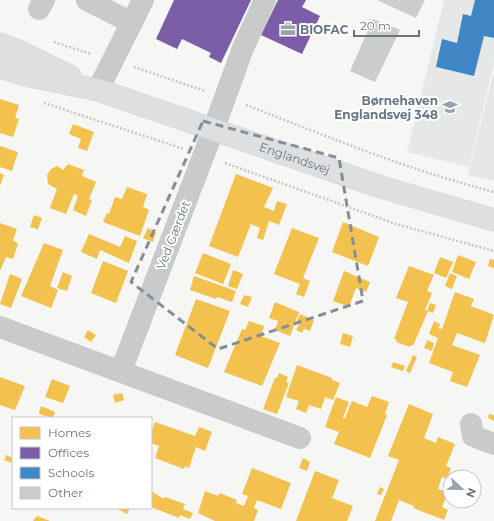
<svg xmlns="http://www.w3.org/2000/svg" width="494" height="521" font-family="Montserrat,sans-serif">
<rect width="100%" height="100%" fill="#f6f6f5"/>
<!-- built -->
<polygon fill="#e6e8e8" points="444,0 494,0 494,63 469,167 407,152"/>
<!-- green -->
<polygon fill="#e4e7e3" points="494,70 494,181 468,175"/>
<!-- homes -->
<g fill="#f2c14e">
<polygon points="0,99 19,105 15,118 19,119 13,137 0,133"/>
<polygon points="73,124 94,132 87,151 78,148 81,139 69,134"/>
<polygon points="0,146 18,152 12,171 0,167"/>
<polygon points="68,164 84,170 82,176 96,182 89,199 92,200 86,216 73,210 78,196 74,194 66,214 50,208 57,189 48,184 47,175 51,169 57,166 63,170"/>
<polygon points="0,173 4,175 0,186"/>
<polygon points="236,174 273,188 264,207 274,211 277,201 287,204 279,225 269,221 263,240 257,238 260,228 251,224 238,257 209,246"/>
<polygon points="127,187 147,194 143,207 149,210 140,236 103,222 107,213 109,214 115,197 122,199"/>
<polygon points="34,215 42,218 38,229 30,227"/>
<polygon points="343,222 379,237 368,266 332,252"/>
<polygon points="0,223 17,229 13,240 18,244 13,259 6,257 0,271"/>
<polygon points="148,228 156,232 153,242 143,238"/>
<polygon points="292,228 319,238 303,278 310,281 304,297 296,294 300,284 274,274"/>
<polygon points="89,234 120,247 125,236 137,241 129,263 100,250 97,259 81,252"/>
<polygon points="44,243 63,250 50,286 58,290 51,308 21,296"/>
<polygon points="203,253 231,264 223,284 195,273"/>
<polygon points="458,255 476,262 469,279 452,272"/>
<polygon points="440,257 453,262 446,278 434,273"/>
<polygon points="490,259 494,260 494,268 488,266"/>
<polygon points="103,261 128,271 116,303 91,293"/>
<polygon points="409,266 434,275 427,291 432,293 425,310 427,311 430,303 436,305 433,313 428,311 413,346 410,345 410,347 396,342 397,340 394,339 408,302 396,298"/>
<polygon points="233,270 243,274 237,289 228,286"/>
<polygon points="344,271 370,282 366,292 356,288 349,307 333,301"/>
<polygon points="63,272 72,276 67,291 57,288"/>
<polygon points="450,273 457,276 452,289 445,286"/>
<polygon points="10,274 22,279 11,308 0,304"/>
<polygon points="194,276 236,291 232,302 217,297 216,299 190,290"/>
<polygon points="455,292 474,299 471,306 494,315 485,343 457,333 452,345 480,355 467,387 450,381 453,372 429,363 438,338 429,334 434,321 440,324 438,328 442,329"/>
<polygon points="244,295 252,297 248,307 240,304"/>
<polygon points="196,299 230,311 208,368 175,355"/>
<polygon points="275,302 299,312 290,336 275,330 278,321 269,318"/>
<polygon points="300,314 314,320 310,331 304,329 302,333 296,330 300,322 297,321"/>
<polygon points="249,321 264,326 261,336 280,343 262,386 224,372 242,329 245,330"/>
<polygon points="88,330 96,335 91,342 84,337"/>
<polygon points="343,333 353,336 350,347 340,344"/>
<polygon points="427,340 434,343 432,351 424,348"/>
<polygon points="413,355 417,357 410,373 406,371"/>
<polygon points="393,362 405,366 403,371 391,367"/>
<polygon points="297,365 332,378 332,380 340,383 333,400 325,397 321,409 309,405 306,413 296,409 299,401 286,397"/>
<polygon points="279,373 288,377 286,382 289,383 277,414 263,409 275,378 277,378"/>
<polygon points="0,377 25,386 15,410 0,405"/>
<polygon points="52,379 70,386 63,403 45,397"/>
<polygon points="122,393 124,400 115,403 113,395"/>
<polygon points="372,396 389,402 385,414 387,415 370,458 334,444 339,432 325,427 336,397 349,402 343,418 345,418 352,401 367,407"/>
<polygon points="409,404 433,414 424,438 436,443 438,437 455,444 446,466 451,468 447,479 442,477 438,489 448,493 442,507 448,510 444,520 413,508 414,506 399,500 391,521 375,521 399,460 388,456"/>
<polygon points="41,406 55,412 53,418 39,414"/>
<polygon points="489,414 494,415 494,421 488,418"/>
<polygon points="155,422 195,436 199,427 212,432 205,451 196,447 189,468 185,466 184,469 155,458 159,446 151,443 151,432"/>
<polygon points="6,455 13,458 12,463 4,460"/>
<polygon points="303,458 310,462 307,471 299,468"/>
<polygon points="252,468 291,483 281,509 257,500 254,508 258,510 254,521 215,521 198,513 205,491 218,496 220,493 237,500 236,503 244,506 248,496 242,494"/>
<polygon points="315,471 339,480 332,498 353,506 347,521 296,521"/>
<polygon points="380,487 384,489 381,495 377,494"/>
<polygon points="151,491 164,499 165,497 185,504 183,509 193,513 190,519 180,515 179,518 151,507"/>
<polygon points="116,508 130,508 127,514"/>
<polygon points="37,516 50,521 33,521"/>
</g>
<!-- offices -->
<g fill="#7b5ea7">
<polygon points="174,0 251,0 221,63 209,57 211,53 182,39 177,49 156,39"/>
<polygon points="278,0 306,0 302,7 320,16 302,54 261,35"/>
</g>
<!-- schools -->
<polygon fill="#3f88c5" points="475,0 494,0 494,38 484,36 474,76 436,67 442,39 457,43 463,14 471,16"/>
<!-- building -->
<g fill="#cbcdcd">
<polygon points="377,0 425,0 416,18"/>
<polygon points="373,19 400,30 375,82 350,71"/>
</g>
<g fill="none" stroke-linecap="round" stroke-linejoin="round">
<!-- major casing -->
<g stroke="#d2d3d3" stroke-width="23">
<g id="major">
<polyline points="0,44 14,49 70,76"/>
<path id="s1" d="M0,67L25,75L98,90L381,187L494,220"/>
</g>
</g>
<!-- path -->
<g stroke="#c6c7c8" stroke-width="2.5" stroke-dasharray="2 2" stroke-linecap="butt">
<polyline points="54,42 91,54"/>
<polyline points="134,67 205,91"/>
<polyline points="44,103 184,149"/>
<path d="M246,105C328,137 409,170 494,192"/>
<polyline points="225,163 396,224 494,251"/>
</g>
<!-- minor -->
<g stroke="#c9cacb" stroke-width="22">
<polyline points="87,0 132,23"/>
<polyline points="39,9 44,0"/>
<polyline points="98,90 143,0"/>
<polyline points="0,327 300,438"/>
<polyline points="121,371 214,128 243,48 265,0"/>
<polyline points="471,424 473,436 494,444"/>
</g>
<!-- major -->
<use href="#major" stroke="#dedfe0" stroke-width="22"/>
</g>
<!-- marked area -->
<path fill="none" stroke="#848f98" stroke-width="3" stroke-dasharray="8 5" stroke-linejoin="round" d="M203,121L339,158L363,301L218,349L131,282Z"/>
<!-- icons -->
<defs>
<g id="office-bare" transform="scale(1.2)"><path d="M-6-3h4V-5.5h4V-3h4V5H-6ZM-1-4.5V-3h2v-1.5ZM-6 0V1H6V0Z" fill="#9aa3aa" stroke="#fff" stroke-width="2.5" paint-order="stroke"/></g>
<g id="school-bare" transform="scale(1.2)"><path d="M0-5L7-2L0 1L-7-2ZM-4 1L0 2.5L4 1V4Q0 6-4 4Z" fill="#9aa3aa" stroke="#fff" stroke-width="2.5" paint-order="stroke"/></g>
</defs>
<g fill-rule="evenodd">
<use href="#office-bare" x="288" y="29"/>
<use href="#school-bare" x="450" y="107"/>
</g>
<g text-anchor="middle" dominant-baseline="central" stroke-width="4" stroke-linejoin="round" paint-order="stroke">
<!-- poi labels -->
<g font-size="12" font-weight="bold" fill="#697682" stroke="#fff" text-anchor="start">
<text x="300" y="29">BIOFAC</text>
<text x="438" y="100" text-anchor="end">Børnehaven<tspan x="438" dy="14">Englandsvej 348</tspan></text>
</g>
<!-- street labels -->
<g font-size="12" fill="#697682" stroke="#fff">
<text stroke="none"><textPath href="#s1" startOffset="309">Englandsvej</textPath></text>
<text transform="translate(173 235) rotate(-69)">Ved Gærdet</text>
</g>
</g>
<!-- legend -->
<rect x="12" y="417" width="140" height="92" fill="#ffffff" stroke="#c3c8cd"/>
<rect x="20" y="427" width="20" height="12" fill="#f2c14e" stroke="#c3c8cd"/>
<text x="48" y="437" font-size="12" fill="#697682">Homes</text>
<rect x="20" y="447" width="20" height="12" fill="#7b5ea7" stroke="#c3c8cd"/>
<text x="48" y="457" font-size="12" fill="#697682">Offices</text>
<rect x="20" y="467" width="20" height="12" fill="#3f88c5" stroke="#c3c8cd"/>
<text x="48" y="477" font-size="12" fill="#697682">Schools</text>
<rect x="20" y="487" width="20" height="12" fill="#cbcdcd" stroke="#c3c8cd"/>
<text x="48" y="497" font-size="12" fill="#697682">Other</text>
<!-- north arrow -->
<g transform="translate(462 489) rotate(112)"><circle r="19" fill="#ffffff" stroke="#c3c8cd"/>
<path d="M0-3L7 15L0 10L-7 15Z" fill="#9aa3aa"/>
<text y="-6" font-size="11" font-weight="bold" text-anchor="middle" fill="#697682">N</text>
</g>
<!-- scale -->
<path d="M354 30v6h65v-6" fill="none" stroke="#697682" stroke-width="2"/>
<text x="360" y="30" font-size="12" fill="#697682" stroke="#ffffff" stroke-width="3" paint-order="stroke">20 m</text>
</svg>
